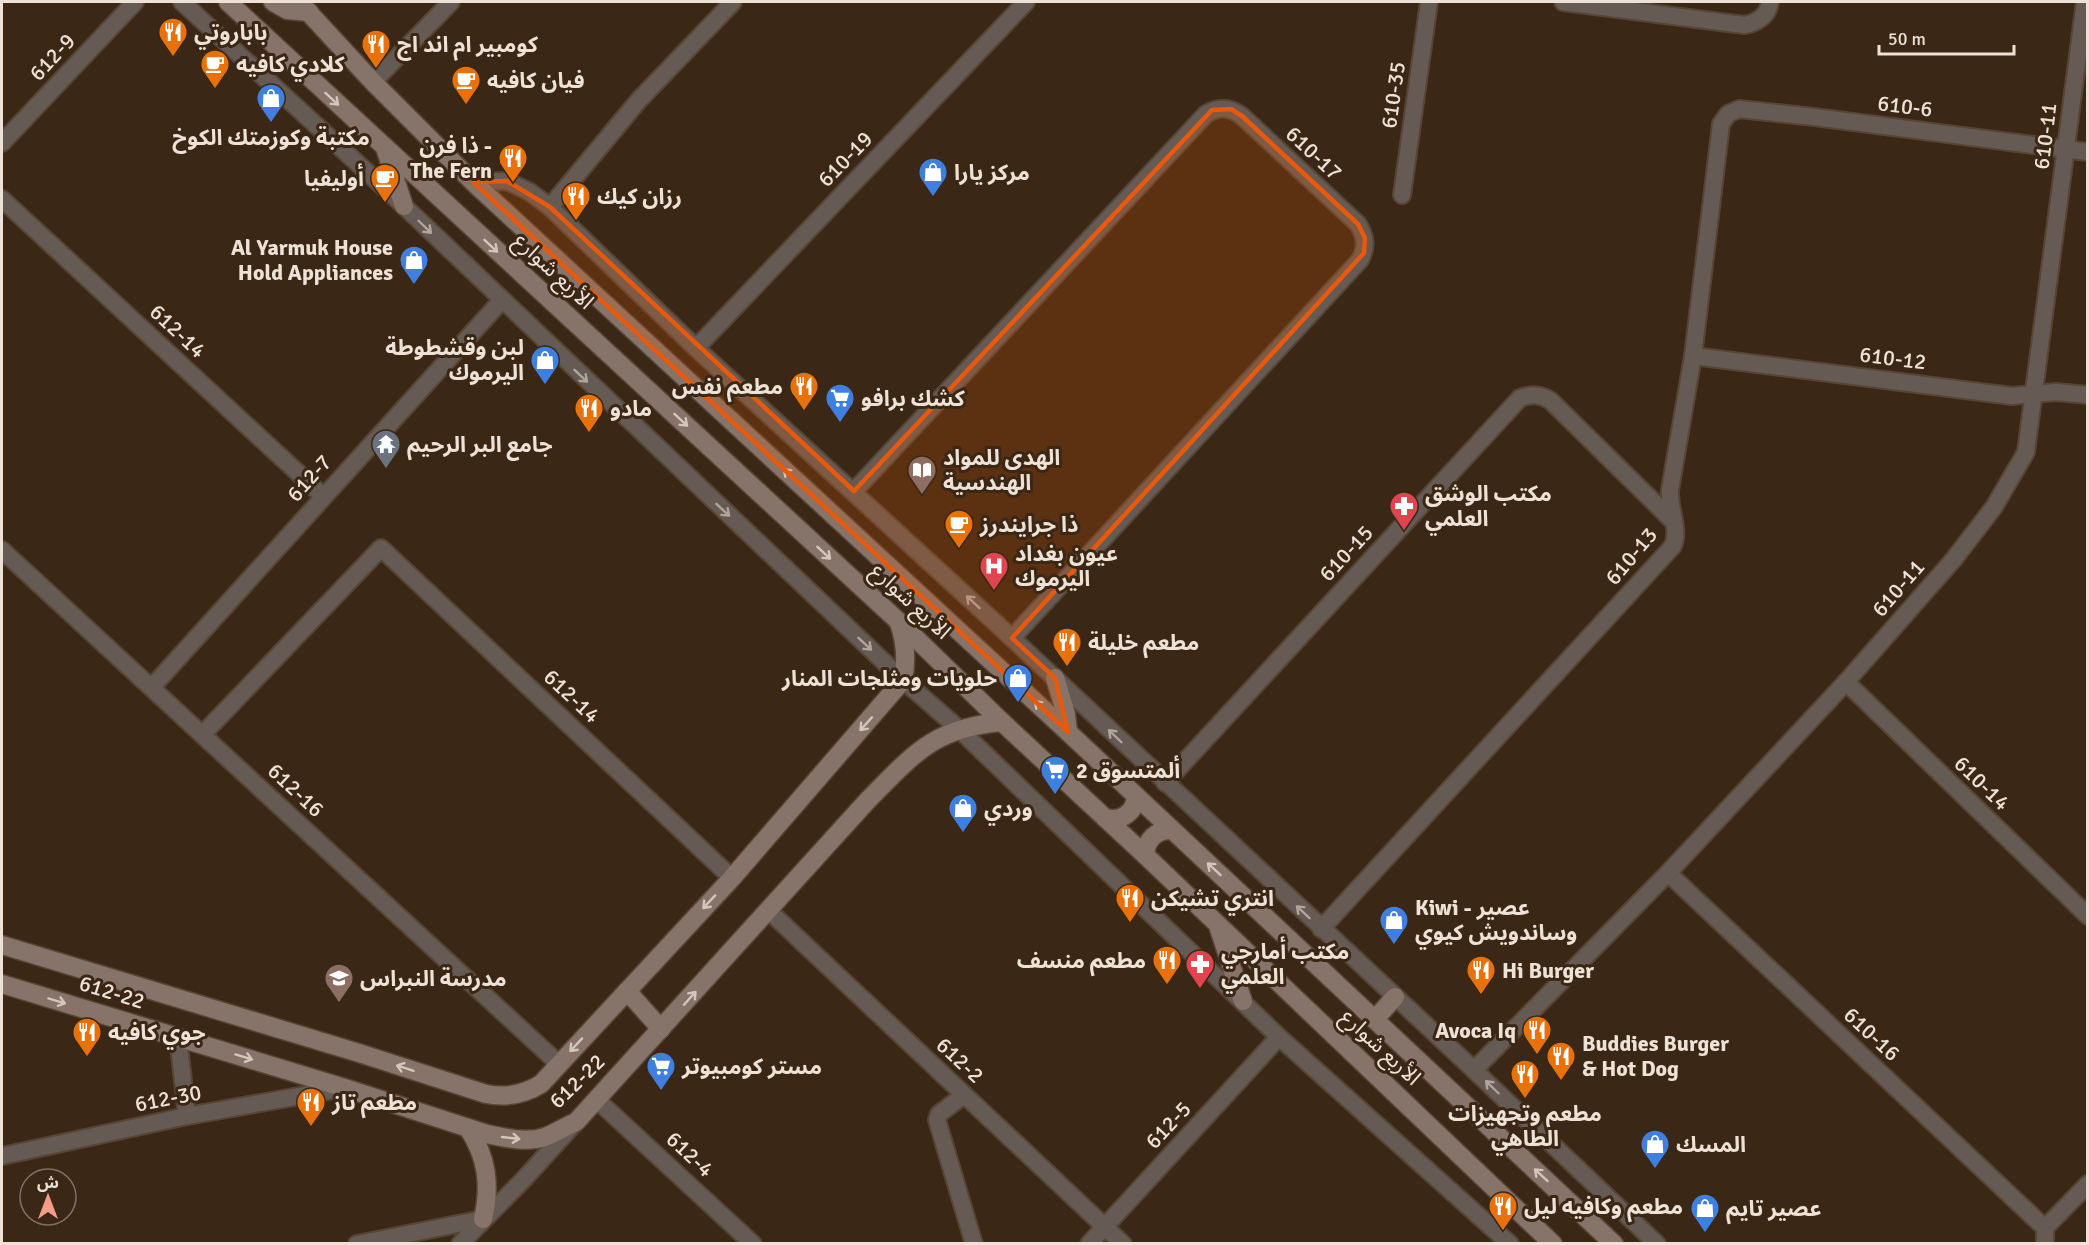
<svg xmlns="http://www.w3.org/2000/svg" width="2089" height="1245" font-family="Signika,'Noto Sans Arabic',sans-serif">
<rect width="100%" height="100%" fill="#3a2715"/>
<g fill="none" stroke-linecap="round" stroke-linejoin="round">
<!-- street casing -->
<g stroke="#574534" stroke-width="20">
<g id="street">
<polyline points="182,2 404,206 903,680 959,729 1279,1037 1510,1244"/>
<path d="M1563,2L1744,25C1757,23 1768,16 1770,2"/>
<polyline points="373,82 451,2"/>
<polyline points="2,143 135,2"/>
<polyline points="473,182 507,181 530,192 550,207 696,348 1012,638 1474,1070 1657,1244"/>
<polyline points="1402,195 1429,2"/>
<polyline points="2,199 323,496"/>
<polyline points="550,207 639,100 733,2"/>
<polyline points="696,348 1026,2"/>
<polyline points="1693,356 2012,396 2056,392 2088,395"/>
<path d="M854,491L1206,114C1219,106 1230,107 1242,116L1358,224C1366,237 1367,247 1360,260L1012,638"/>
<polyline points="2,550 559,1064"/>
<polyline points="1846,682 2088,916"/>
<polyline points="152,687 501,301"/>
<polyline points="203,734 381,548 732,878"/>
<path d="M1165,783L1520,398C1532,394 1541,394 1551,401L1673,521"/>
<polyline points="1668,873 2045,1228"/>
<polyline points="768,910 1123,1244"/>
<path d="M1321,929L1673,546C1680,529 1669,510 1670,490L1693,356L1721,124L1728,114L1739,109L1814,117L2088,152"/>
<polyline points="178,1037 187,1116"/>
<polyline points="1474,1070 1668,873 1846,682 1954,559 1994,507 2026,452 2085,2"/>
<polyline points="964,1095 939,1114 937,1120 974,1244"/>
<polyline points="596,1099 753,1244"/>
<polyline points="2,1156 187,1116 345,1088"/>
<polyline points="2045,1228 2088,1184"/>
<polyline points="357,1244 483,1219"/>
<polyline points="460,1244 525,1178 573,1125"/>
<polyline points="1089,1244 1279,1037"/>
<polyline points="2045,1244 2045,1228"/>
</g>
</g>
<!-- secondary casing -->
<g stroke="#574534" stroke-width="21">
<g id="secondary">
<polyline points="228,2 897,620 1002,722 1145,855 1553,1244"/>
<polyline points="273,2 287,10 309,12"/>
<polyline points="299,2 373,82 473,182 1068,732 1614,1244"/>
<polyline points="385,148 404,206"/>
<polyline points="1055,678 1066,714 1068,732"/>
<path d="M1105,818C1121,822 1135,813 1136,796"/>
<path d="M1145,855C1146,840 1156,830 1171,830"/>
<polyline points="1219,929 1243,1001"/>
<path d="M2,945L359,1053L486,1094C506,1098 523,1095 541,1084L732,878L903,680C907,660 906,643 899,623"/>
<path d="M2,984L345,1088L487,1134C505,1138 527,1143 545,1137C555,1133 566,1126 576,1122L868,800C914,754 933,728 1002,722"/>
<polyline points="627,991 661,1029"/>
<polyline points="1375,1019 1395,997"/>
<path d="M468,1128C487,1157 491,1185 483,1219"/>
</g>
</g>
<!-- street -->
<use href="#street" stroke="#665a54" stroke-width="16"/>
<!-- secondary -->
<use href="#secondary" stroke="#867369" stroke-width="18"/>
</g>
<!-- one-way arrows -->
<defs><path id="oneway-shaft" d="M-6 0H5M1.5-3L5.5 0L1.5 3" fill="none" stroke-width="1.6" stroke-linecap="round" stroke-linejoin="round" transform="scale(1.5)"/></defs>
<g stroke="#d4c6bc">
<use href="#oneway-shaft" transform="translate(332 99) rotate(43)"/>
<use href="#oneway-shaft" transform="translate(491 246) rotate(43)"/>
<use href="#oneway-shaft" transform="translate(681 420) rotate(43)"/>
<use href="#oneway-shaft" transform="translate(790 475) rotate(-137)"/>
<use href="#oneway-shaft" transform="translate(824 553) rotate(43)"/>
<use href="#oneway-shaft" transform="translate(1041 707) rotate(-137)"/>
<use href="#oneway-shaft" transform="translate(866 724) rotate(132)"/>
<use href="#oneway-shaft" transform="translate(1214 869) rotate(-138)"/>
<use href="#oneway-shaft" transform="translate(709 902) rotate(133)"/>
<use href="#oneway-shaft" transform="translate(690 998) rotate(-48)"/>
<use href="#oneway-shaft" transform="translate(57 1001) rotate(17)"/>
<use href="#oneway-shaft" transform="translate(576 1045) rotate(133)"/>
<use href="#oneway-shaft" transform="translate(244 1057) rotate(17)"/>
<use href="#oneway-shaft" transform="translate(405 1068) rotate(-162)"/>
<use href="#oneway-shaft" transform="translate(511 1138) rotate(6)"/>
<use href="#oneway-shaft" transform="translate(1541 1175) rotate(-137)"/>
</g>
<g stroke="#b1a59c">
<use href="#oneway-shaft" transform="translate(425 227) rotate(44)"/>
<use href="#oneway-shaft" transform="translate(581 376) rotate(43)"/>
<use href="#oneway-shaft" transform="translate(723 510) rotate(43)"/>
<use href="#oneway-shaft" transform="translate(973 602) rotate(-137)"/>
<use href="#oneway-shaft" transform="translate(865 644) rotate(43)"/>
<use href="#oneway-shaft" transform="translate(1115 736) rotate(-136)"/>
<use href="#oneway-shaft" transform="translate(1303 912) rotate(-137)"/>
<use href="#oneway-shaft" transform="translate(1492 1087) rotate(-136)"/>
</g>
<!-- marked area -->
<path fill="#e8590c" fill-opacity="0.2" stroke="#e8590c" stroke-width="4.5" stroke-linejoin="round" d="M1231,109L1242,116L1358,224L1365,238L1364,253L1012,638L1055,678L1068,732L473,182L507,181L550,207L854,491L1212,110Z"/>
<!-- icons -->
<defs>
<g id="restaurant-pin" transform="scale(1.5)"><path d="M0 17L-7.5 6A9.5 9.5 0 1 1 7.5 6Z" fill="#e8710a" stroke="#3a2715"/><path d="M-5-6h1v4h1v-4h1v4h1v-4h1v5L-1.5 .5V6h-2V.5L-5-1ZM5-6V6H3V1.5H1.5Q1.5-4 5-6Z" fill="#fff"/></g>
<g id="cafe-pin" transform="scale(1.5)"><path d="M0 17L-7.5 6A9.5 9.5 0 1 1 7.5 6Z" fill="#e8710a" stroke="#3a2715"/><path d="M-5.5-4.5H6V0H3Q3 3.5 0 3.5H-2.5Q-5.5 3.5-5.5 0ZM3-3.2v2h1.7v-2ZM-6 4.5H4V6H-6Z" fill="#fff"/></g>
<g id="shop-pin" transform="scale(1.5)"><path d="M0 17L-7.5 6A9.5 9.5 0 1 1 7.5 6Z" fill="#3f7fe0" stroke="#3a2715"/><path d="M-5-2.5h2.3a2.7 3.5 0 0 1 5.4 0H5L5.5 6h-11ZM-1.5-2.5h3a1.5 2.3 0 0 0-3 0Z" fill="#fff"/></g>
<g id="supermarket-pin" transform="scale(1.5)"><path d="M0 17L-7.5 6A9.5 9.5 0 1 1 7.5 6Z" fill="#3f7fe0" stroke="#3a2715"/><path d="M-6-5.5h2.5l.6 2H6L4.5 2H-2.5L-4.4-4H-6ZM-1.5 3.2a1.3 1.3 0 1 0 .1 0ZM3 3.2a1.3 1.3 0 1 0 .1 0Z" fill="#fff"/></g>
<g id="temple-pin" transform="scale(1.5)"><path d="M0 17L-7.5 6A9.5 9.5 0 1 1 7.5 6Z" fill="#6b7280" stroke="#3a2715"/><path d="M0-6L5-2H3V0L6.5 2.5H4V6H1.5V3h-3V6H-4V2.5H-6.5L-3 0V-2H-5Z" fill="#fff"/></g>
<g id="library-pin" transform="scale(1.5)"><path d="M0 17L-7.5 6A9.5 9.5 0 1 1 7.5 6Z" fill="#8d6e63" stroke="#3a2715"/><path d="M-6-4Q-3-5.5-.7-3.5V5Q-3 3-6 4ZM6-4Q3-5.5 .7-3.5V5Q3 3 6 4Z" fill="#fff"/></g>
<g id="pharmacy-pin" transform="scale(1.5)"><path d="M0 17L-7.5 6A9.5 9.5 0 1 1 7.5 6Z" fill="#e0444e" stroke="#3a2715"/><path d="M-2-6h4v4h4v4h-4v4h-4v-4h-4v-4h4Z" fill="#fff"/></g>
<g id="hospital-pin" transform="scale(1.5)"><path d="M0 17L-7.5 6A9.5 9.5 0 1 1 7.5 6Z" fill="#e0444e" stroke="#3a2715"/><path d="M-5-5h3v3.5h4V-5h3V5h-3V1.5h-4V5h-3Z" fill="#fff"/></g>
<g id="school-pin" transform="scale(1.5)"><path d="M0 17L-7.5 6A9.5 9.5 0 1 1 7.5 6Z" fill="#8d6e63" stroke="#3a2715"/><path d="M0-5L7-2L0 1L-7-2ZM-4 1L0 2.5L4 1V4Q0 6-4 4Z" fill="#fff"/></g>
</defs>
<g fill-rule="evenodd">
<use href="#restaurant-pin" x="173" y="32"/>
<use href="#restaurant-pin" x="376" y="44"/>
<use href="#cafe-pin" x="215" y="64"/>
<use href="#cafe-pin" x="466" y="80"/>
<use href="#shop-pin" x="271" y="98"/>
<use href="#restaurant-pin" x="513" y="158"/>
<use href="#shop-pin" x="933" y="172"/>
<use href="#cafe-pin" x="385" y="178"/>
<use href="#restaurant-pin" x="576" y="196"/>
<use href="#shop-pin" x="414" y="260"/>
<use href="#shop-pin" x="545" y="360"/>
<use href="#restaurant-pin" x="804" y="386"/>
<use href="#supermarket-pin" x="840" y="398"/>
<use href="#restaurant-pin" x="589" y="408"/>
<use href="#temple-pin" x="386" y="444"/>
<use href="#library-pin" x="922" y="470"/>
<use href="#pharmacy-pin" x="1404" y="506"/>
<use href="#cafe-pin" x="959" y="524"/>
<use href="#hospital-pin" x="994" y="566"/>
<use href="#restaurant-pin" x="1067" y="642"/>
<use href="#shop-pin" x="1018" y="678"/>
<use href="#supermarket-pin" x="1055" y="770"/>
<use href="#shop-pin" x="963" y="808"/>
<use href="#restaurant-pin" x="1130" y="898"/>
<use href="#shop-pin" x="1394" y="920"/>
<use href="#restaurant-pin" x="1167" y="960"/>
<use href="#pharmacy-pin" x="1200" y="964"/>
<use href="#restaurant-pin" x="1481" y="970"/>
<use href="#school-pin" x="339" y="978"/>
<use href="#restaurant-pin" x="1537" y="1030"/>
<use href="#restaurant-pin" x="87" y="1032"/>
<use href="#restaurant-pin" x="1561" y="1056"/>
<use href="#supermarket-pin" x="661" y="1066"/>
<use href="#restaurant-pin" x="1525" y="1074"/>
<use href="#restaurant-pin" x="311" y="1102"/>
<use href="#shop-pin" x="1655" y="1144"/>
<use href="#restaurant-pin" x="1503" y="1206"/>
<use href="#shop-pin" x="1705" y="1208"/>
</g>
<g text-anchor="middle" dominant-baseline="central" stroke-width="6" stroke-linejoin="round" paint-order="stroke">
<!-- poi labels -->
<g font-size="22" font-weight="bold" fill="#eee2d7" stroke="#3a2715" text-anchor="start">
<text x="194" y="32">باباروتي</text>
<text x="397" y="44">كومبير ام اند اج</text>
<text x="236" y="64">كلادي كافيه</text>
<text x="487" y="80">فيان كافيه</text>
<text x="271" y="137" text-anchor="middle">مكتبة وكوزمتك الكوخ</text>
<text x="492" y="145" text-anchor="end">ذا فرن -<tspan x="492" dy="25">The Fern</tspan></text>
<text x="954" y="172">مركز يارا</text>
<text x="364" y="178" text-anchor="end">أوليفيا</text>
<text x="597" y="196">رزان كيك</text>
<text x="393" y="247" text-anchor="end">Al Yarmuk House<tspan x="393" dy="25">Hold Appliances</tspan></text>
<text x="524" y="347" text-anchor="end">لبن وقشطوطة<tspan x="524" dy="25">اليرموك</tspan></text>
<text x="783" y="386" text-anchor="end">مطعم نفس</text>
<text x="861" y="398">كشك برافو</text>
<text x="610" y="408">مادو</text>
<text x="407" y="444">جامع البر الرحيم</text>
<text x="943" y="457">الهدى للمواد<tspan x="943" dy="25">الهندسية</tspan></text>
<text x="1425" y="493">مكتب الوشق<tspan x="1425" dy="25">العلمي</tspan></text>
<text x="980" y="524">ذا جرايندرز</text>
<text x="1015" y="553">عيون بغداد<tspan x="1015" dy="25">اليرموك</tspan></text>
<text x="1088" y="642">مطعم خليلة</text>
<text x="997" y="678" text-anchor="end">حلويات ومثلجات المنار</text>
<text x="1076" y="770">ألمتسوق 2</text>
<text x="984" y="808">وردي</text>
<text x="1151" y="898">انتري تشيكن</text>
<text x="1415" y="907">Kiwi - عصير<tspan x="1415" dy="25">وساندويش كيوي</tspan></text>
<text x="1221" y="951">مكتب أمارجي<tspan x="1221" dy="25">العلمي</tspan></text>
<text x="1146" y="960" text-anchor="end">مطعم منسف</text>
<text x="1502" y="970">Hi Burger</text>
<text x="360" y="978">مدرسة النبراس</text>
<text x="1516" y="1030" text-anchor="end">Avoca Iq</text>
<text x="108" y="1032">جوي كافيه</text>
<text x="1582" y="1043">Buddies Burger<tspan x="1582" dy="25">&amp; Hot Dog</tspan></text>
<text x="682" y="1066">مستر كومبيوتر</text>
<text x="332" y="1102">مطعم تاز</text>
<text x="1525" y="1113" text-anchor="middle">مطعم وتجهيزات<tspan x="1525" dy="25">الطاهي</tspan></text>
<text x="1676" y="1144">المسك</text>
<text x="1524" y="1206">مطعم وكافيه ليل</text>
<text x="1726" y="1208">عصير تايم</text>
</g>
<!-- street labels -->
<g font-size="22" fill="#eee2d7" stroke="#3a2715">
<text transform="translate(52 57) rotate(-47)">612-9</text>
<text transform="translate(1393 95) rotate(-82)">610-35</text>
<text transform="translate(1905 106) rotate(7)">610-6</text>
<text transform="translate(2045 136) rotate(-83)">610-11</text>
<text transform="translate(1314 153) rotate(43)">610-17</text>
<text transform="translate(845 159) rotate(-46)">610-19</text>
<text transform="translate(554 271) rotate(43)">الأربع شوارع</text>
<text transform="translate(178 331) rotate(43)">612-14</text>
<text transform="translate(1893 358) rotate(7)">610-12</text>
<text transform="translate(309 478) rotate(-48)">612-7</text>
<text transform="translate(1346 553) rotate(-47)">610-15</text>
<text transform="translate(1631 556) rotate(-50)">610-13</text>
<text transform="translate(1898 588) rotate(-49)">610-11</text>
<text transform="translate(911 601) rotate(43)">الأربع شوارع</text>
<text transform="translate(572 696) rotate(43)">612-14</text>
<text transform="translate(1982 783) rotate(44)">610-14</text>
<text transform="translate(296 790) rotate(43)">612-16</text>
<text transform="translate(112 992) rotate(17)">612-22</text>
<text transform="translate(1872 1034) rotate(43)">610-16</text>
<text transform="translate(1381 1047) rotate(43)">الأربع شوارع</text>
<text transform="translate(960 1060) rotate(43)">612-2</text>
<text transform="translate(577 1081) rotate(-44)">612-22</text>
<text transform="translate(168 1098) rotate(-11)">612-30</text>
<text transform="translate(1168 1125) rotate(-47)">612-5</text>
<text transform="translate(690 1154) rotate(43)">612-4</text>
</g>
</g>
<!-- border -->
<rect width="2089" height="1245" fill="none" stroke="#eee2d7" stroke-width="6"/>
<!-- north arrow -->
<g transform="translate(48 1197)"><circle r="28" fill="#3a2715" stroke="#827263" stroke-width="1.5"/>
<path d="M0-4.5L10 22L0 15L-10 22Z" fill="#f49e8a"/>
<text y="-9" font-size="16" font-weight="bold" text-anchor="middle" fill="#eee2d7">ش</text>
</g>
<!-- scale -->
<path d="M1879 45v9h135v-9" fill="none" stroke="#eee2d7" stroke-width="3"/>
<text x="1888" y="45" font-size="18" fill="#eee2d7" stroke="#3a2715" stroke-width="4.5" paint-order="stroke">50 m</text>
</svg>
